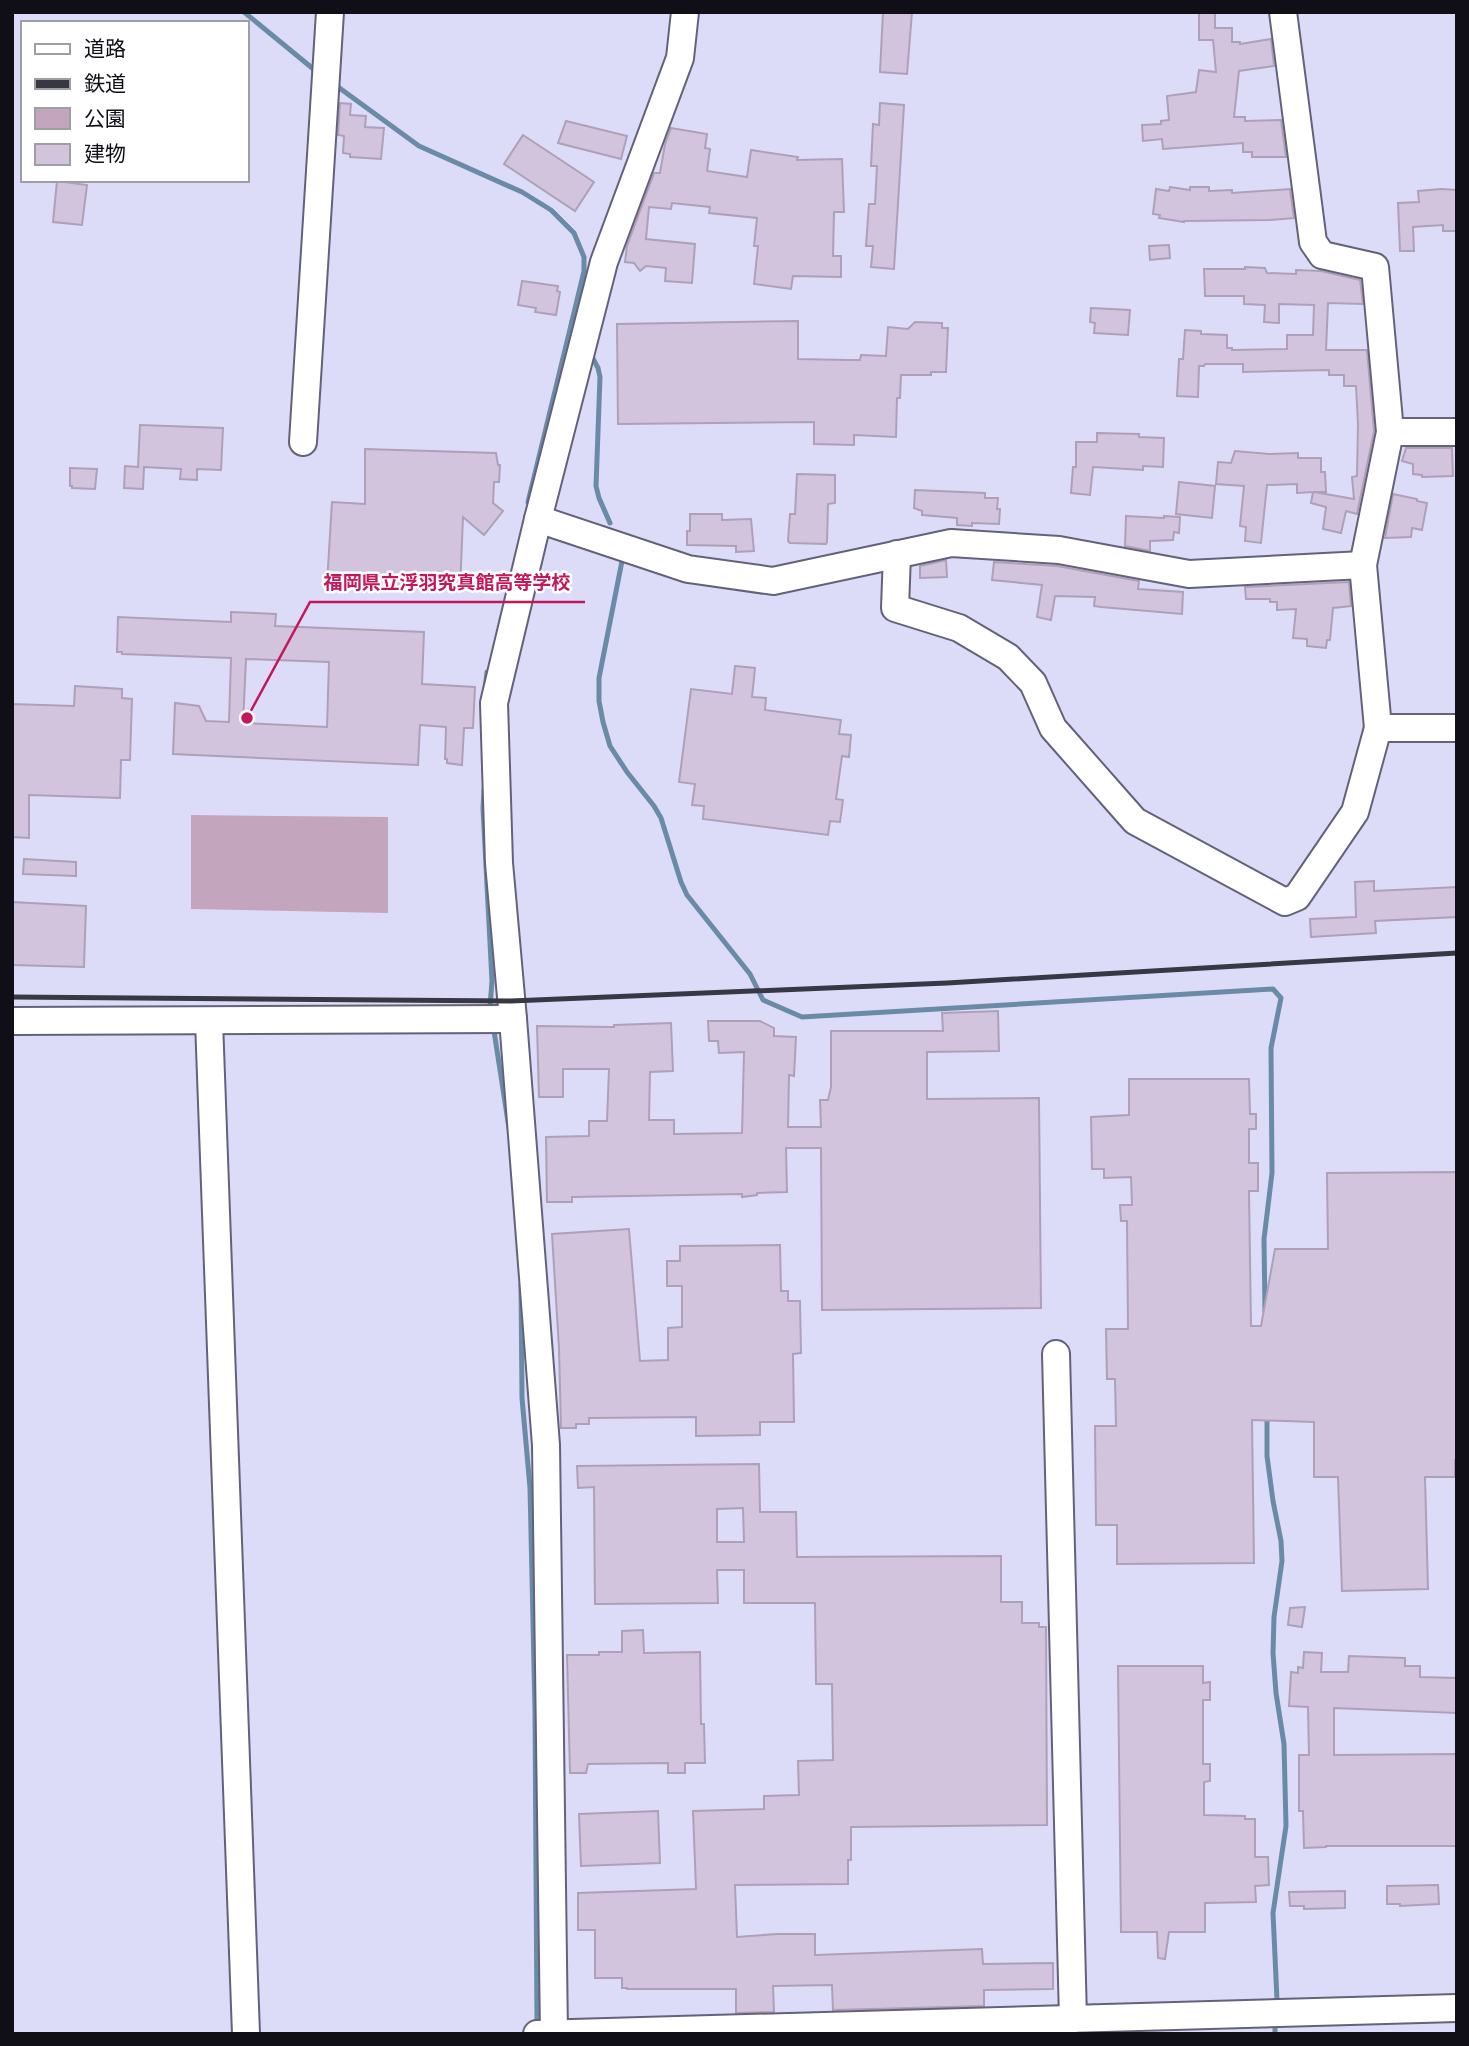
<svg xmlns="http://www.w3.org/2000/svg" width="1469" height="2046" font-family="'Fira Sans Condensed','Noto Sans JP',sans-serif">
<rect width="100%" height="100%" fill="#dddcf8"/>
<!-- green -->
<polygon fill="#c3a5bd" points="191,815 388,817 388,913 191,909"/>
<g fill="none" stroke-linecap="round" stroke-linejoin="round">
<!-- stream -->
<g stroke="#6a8ba6" stroke-width="5">
<polyline points="244,12 317,72"/>
<polyline points="334,84 419,146 522,192 551,210 574,233 584,257 584,271 572,321 575,326"/>
<polyline points="590,353 598,368 600,377 596,486 599,498 610,523"/>
<polyline points="528,502 572,321"/>
<polyline points="622,561 599,678 599,701 603,722 610,746 627,772 654,806 661,818 681,882 687,895 750,974 763,1000 802,1017 1273,989 1281,998 1271,1048 1272,1173 1264,1239 1265,1312"/>
<polyline points="485,690 487,672"/>
<polyline points="484,790 483,808 492,981 490,1007"/>
<polyline points="494,1031 509,1128"/>
<polyline points="521,1284 522,1398 530,1488 535,1711 537,2026"/>
<polyline points="1267,1416 1267,1456 1273,1501 1281,1541 1282,1561 1274,1617 1273,1653 1276,1693 1284,1744 1286,1826 1273,1913 1277,2000"/>
<polyline points="1275,2029 1275,2034"/>
</g>
</g>
<!-- building -->
<g fill="#d2c4dd" stroke="#ada0b8" stroke-width="2" fill-rule="evenodd">
<polygon points="883,12 912,12 907,74 880,72"/>
<polygon points="1199,12 1215,12 1215,28 1232,28 1232,42 1240,42 1240,44 1271,39 1274,66 1239,71 1234,117 1245,117 1245,121 1281,120 1286,157 1252,157 1252,152 1243,152 1243,143 1163,149 1162,139 1143,141 1142,125 1161,124 1161,121 1169,120 1167,96 1196,92 1199,70 1216,72 1213,40 1199,40"/>
<polygon points="340,103 351,104 350,115 366,116 365,127 384,128 381,159 350,157 350,154 343,153 344,136 338,135"/>
<polygon points="880,103 904,105 894,269 871,267 873,246 866,246 869,204 875,204 877,166 871,166 873,124 879,125"/>
<polygon points="566,121 627,136 621,159 558,143"/>
<polygon points="671,128 707,134 705,148 710,149 707,171 747,177 751,150 798,157 797,160 842,159 844,212 834,212 833,256 841,256 841,277 793,276 791,289 754,284 758,246 754,246 757,218 709,213 710,207 672,203 671,209 649,207 646,239 695,244 692,283 665,281 666,268 646,266 640,271 634,263 625,262 627,246 654,173 660,173 665,144"/>
<polygon points="523,135 594,182 575,211 504,164"/>
<polygon points="57,181 87,185 82,225 53,222"/>
<polygon points="1170,187 1190,190 1190,187 1209,187 1209,191 1232,190 1232,193 1290,189 1294,218 1270,220 1184,221 1184,222 1159,218 1160,215 1153,214 1156,189 1169,191"/>
<polygon points="1441,189 1457,190 1457,231 1443,231 1443,225 1413,227 1414,251 1400,251 1398,203 1419,202 1418,191"/>
<polygon points="1169,245 1170,258 1150,260 1149,246"/>
<polygon points="1245,267 1265,268 1267,273 1296,274 1296,270 1321,271 1360,280 1363,304 1328,303 1326,350 1367,350 1374,431 1357,514 1346,511 1341,533 1323,529 1326,507 1311,503 1313,492 1297,493 1297,484 1267,485 1261,543 1245,541 1246,527 1240,526 1244,486 1216,484 1218,462 1231,463 1235,451 1269,454 1298,453 1298,458 1321,458 1321,472 1325,472 1326,492 1314,492 1354,499 1352,477 1357,476 1358,424 1356,386 1344,386 1344,375 1329,375 1329,370 1243,372 1243,364 1205,364 1204,366 1199,366 1198,397 1177,396 1179,359 1183,359 1185,330 1201,331 1201,334 1227,335 1227,348 1232,348 1232,350 1287,349 1287,335 1313,335 1314,305 1279,304 1279,323 1264,322 1265,305 1244,304 1244,296 1205,296 1204,269 1245,269"/>
<polygon points="522,281 558,286 557,291 560,292 556,315 535,312 536,308 518,305"/>
<polygon points="1091,308 1130,310 1128,335 1094,333 1095,323 1090,322"/>
<polygon points="798,321 798,359 848,360 860,360 861,355 886,356 888,327 908,329 915,322 942,323 942,328 948,328 946,372 931,372 931,375 901,375 900,398 897,398 896,437 854,435 854,445 814,444 814,422 618,424 617,324"/>
<polygon points="140,425 223,428 221,470 197,469 197,480 180,479 181,469 144,467 143,489 124,488 125,466 138,467"/>
<polygon points="1097,433 1139,434 1139,437 1164,438 1163,467 1143,466 1143,470 1093,467 1090,495 1071,493 1073,467 1076,467 1076,442 1097,442"/>
<polygon points="1406,448 1452,448 1453,476 1422,477 1422,475 1413,474 1413,464 1402,461"/>
<polygon points="365,449 496,453 498,465 500,465 499,482 494,482 493,503 503,511 484,535 463,517 460,590 327,584 332,502 365,504"/>
<polygon points="70,468 97,469 95,489 72,488 72,486 70,486"/>
<polygon points="797,474 835,475 835,503 828,504 827,542 826,544 790,543 788,541 790,514 795,514"/>
<polygon points="1179,482 1215,486 1212,518 1176,514"/>
<polygon points="915,490 985,493 985,498 998,498 997,509 1000,509 999,524 972,523 972,526 957,525 957,518 922,515 922,511 914,508"/>
<polygon points="1393,494 1417,499 1417,501 1427,503 1422,530 1412,528 1411,537 1385,538"/>
<polygon points="690,514 722,514 722,520 751,519 754,551 736,552 736,546 687,545 687,531 690,531"/>
<polygon points="1126,516 1164,518 1164,516 1180,517 1179,533 1174,532 1173,540 1150,541 1150,551 1125,546"/>
<polygon points="946,560 947,577 920,578 920,566"/>
<polygon points="994,562 1057,566 1139,581 1138,589 1183,592 1182,614 1101,607 1094,606 1095,597 1055,596 1051,620 1037,617 1042,585 992,580"/>
<polygon points="1349,582 1351,606 1333,608 1330,640 1327,640 1326,648 1307,646 1307,639 1293,638 1296,609 1277,610 1277,602 1270,602 1270,599 1246,599 1245,587"/>
<path d="M231,612L276,614L275,626L424,632L422,684L475,687L473,728H464L462,765L447,763V759H445L446,727L420,725L418,765L173,754L175,703L199,706L206,721L229,722L231,658L122,654V652H117L118,617L231,622ZM246,659L329,662L327,727L243,723Z"/>
<polygon points="735,666 755,668 752,697 766,698 765,710 841,720 839,734 851,735 849,757 842,756 836,799 843,800 840,822 830,821 828,835 703,819 704,806 692,805 695,784 679,782 691,689 732,694"/>
<polygon points="75,686 122,689 122,698 132,699 130,760 121,760 120,798 29,795 29,838 12,837 12,704 74,706"/>
<polygon points="24,859 76,862 76,876 23,874"/>
<polygon points="1374,881 1374,891 1457,887 1457,917 1375,921 1376,933 1311,937 1310,919 1356,917 1355,882"/>
<polygon points="12,902 86,906 84,967 12,965"/>
<polygon points="998,1011 999,1051 927,1052 927,1099 1039,1098 1041,1308 822,1310 821,1148 786,1148 787,1192 757,1193 757,1195 742,1197 742,1194 572,1197 572,1202 547,1202 546,1137 589,1136 589,1121 607,1121 609,1069 563,1069 563,1097 539,1097 537,1026 614,1027 614,1025 671,1023 673,1071 650,1072 649,1120 674,1120 674,1134 742,1133 744,1052 719,1053 718,1041 709,1041 708,1021 760,1021 774,1028 774,1036 796,1037 794,1076 789,1075 788,1127 821,1127 820,1100 828,1100 831,1087 831,1031 943,1031 942,1013"/>
<polygon points="1129,1079 1249,1079 1250,1114 1256,1114 1256,1129 1249,1129 1249,1163 1258,1163 1258,1191 1249,1191 1251,1326 1261,1326 1275,1249 1328,1249 1327,1173 1457,1172 1457,1460 1455,1460 1455,1477 1425,1477 1428,1589 1342,1591 1338,1477 1314,1477 1314,1422 1252,1420 1254,1563 1117,1564 1117,1525 1096,1525 1095,1426 1116,1426 1115,1379 1107,1379 1106,1329 1128,1329 1127,1221 1121,1221 1120,1205 1132,1205 1131,1177 1104,1178 1104,1169 1092,1169 1091,1117 1129,1115"/>
<polygon points="629,1229 640,1361 668,1360 668,1328 682,1327 682,1286 667,1286 667,1261 680,1261 680,1246 780,1245 781,1291 788,1291 788,1301 800,1301 801,1353 793,1354 794,1422 760,1422 760,1435 696,1436 696,1417 589,1418 589,1424 576,1424 576,1428 561,1428 559,1348 552,1234"/>
<path d="M759,1464L760,1512H796L797,1557L1001,1556V1602H1022V1623H1039V1627H1046L1047,1825L851,1827V1860H848V1884L735,1885L737,1937L777,1934H815V1955L982,1949L983,1964L1053,1963V1989L984,1990V2006L833,2010L832,1985L773,1986L774,2012L736,2013V1989H627V1988H622V1978H595V1930H578V1893L696,1889L693,1811L764,1809V1796L799,1795L798,1761L833,1760L832,1684H816L815,1603H744V1570H717L718,1603L595,1604L594,1487L578,1488L577,1466ZM743,1508L744,1542H717V1509Z"/>
<polygon points="1305,1607 1302,1627 1288,1625 1290,1608"/>
<polygon points="643,1630 644,1653 700,1652 701,1724 704,1724 705,1763 685,1763 685,1773 668,1773 668,1763 588,1764 586,1773 570,1773 567,1655 599,1655 599,1652 622,1652 622,1631"/>
<polygon points="1304,1652 1322,1653 1321,1672 1348,1672 1349,1656 1405,1658 1405,1666 1420,1666 1420,1677 1457,1678 1457,1713 1334,1708 1334,1755 1456,1754 1457,1846 1326,1846 1326,1847 1304,1848 1303,1811 1299,1811 1299,1755 1309,1755 1308,1707 1289,1706 1291,1672 1298,1673 1298,1667 1303,1668"/>
<polygon points="1118,1666 1203,1666 1203,1683 1210,1682 1210,1700 1203,1700 1203,1764 1210,1764 1210,1781 1204,1782 1204,1815 1245,1816 1245,1819 1255,1819 1255,1857 1268,1857 1269,1885 1255,1886 1256,1902 1205,1903 1205,1932 1169,1932 1165,1959 1158,1958 1157,1932 1121,1932"/>
<polygon points="658,1811 660,1863 581,1866 579,1814"/>
<polygon points="1438,1885 1439,1904 1400,1906 1400,1904 1387,1904 1387,1886"/>
<polygon points="1345,1891 1345,1908 1304,1909 1304,1906 1290,1906 1289,1892"/>
</g>
<g fill="none" stroke-linecap="round" stroke-linejoin="round">
<!-- minor casing -->
<g stroke="#63627a" stroke-width="30">
<g id="minor">
<polyline points="1283,12 1313,242 1322,255 1375,267 1390,432 1363,565 1378,728 1457,728"/>
<polyline points="1390,432 1457,432"/>
<polyline points="303,442 330,12"/>
<polyline points="538,519 688,569 773,581 951,543 1059,550 1189,574 1363,565"/>
<polyline points="897,554 895,608 959,628 1008,657 1033,683 1053,728 1135,821 1285,902 1297,897 1355,812 1378,728"/>
<polyline points="12,1021 513,1019"/>
<polyline points="209,1021 246,2034"/>
<polyline points="1056,1354 1073,2019"/>
<polyline points="537,2034 1457,2008"/>
<polyline points="554,2034 546,1445 513,1019 499,863 494,703 538,519 604,262 680,58 685,12"/>
</g>
</g>
<!-- minor -->
<use href="#minor" stroke="#fff" stroke-width="26"/>
<!-- rail -->
<polyline stroke="#383744" stroke-width="5" points="12,997 511,1001 947,983 1457,953"/>
</g>
<!-- callouts -->
<path fill="none" stroke="#c2185b" stroke-width="2.5" d="M247 718L310 602H585"/>
<circle fill="#c2185b" stroke="#fff" stroke-width="2.5" cx="247" cy="718" r="7"/>
<g font-size="19" text-anchor="middle" font-weight="bold" fill="#c2185b" stroke="#fff" stroke-width="5" stroke-linejoin="round" paint-order="stroke">
<text x="447" y="589">福岡県立浮羽究真館高等学校</text>
</g>
<!-- border -->
<rect width="1469" height="2046" fill="none" stroke="#100f18" stroke-width="28"/>
<!-- legend -->
<rect x="21" y="21" width="228" height="161" fill="#ffffff" stroke="#9f9fa3" stroke-width="2"/>
<rect x="35" y="44" width="35" height="10" fill="#ffffff" stroke="#9f9fa3" stroke-width="2"/>
<text x="84" y="56" font-size="21" fill="#100f18">道路</text>
<rect x="35" y="79" width="35" height="10" fill="#383744" stroke="#9f9fa3" stroke-width="2"/>
<text x="84" y="91" font-size="21" fill="#100f18">鉄道</text>
<rect x="35" y="108" width="35" height="21" fill="#c3a5bd" stroke="#9f9fa3" stroke-width="2"/>
<text x="84" y="126" font-size="21" fill="#100f18">公園</text>
<rect x="35" y="144" width="35" height="21" fill="#d2c4dd" stroke="#9f9fa3" stroke-width="2"/>
<text x="84" y="161" font-size="21" fill="#100f18">建物</text>
</svg>
